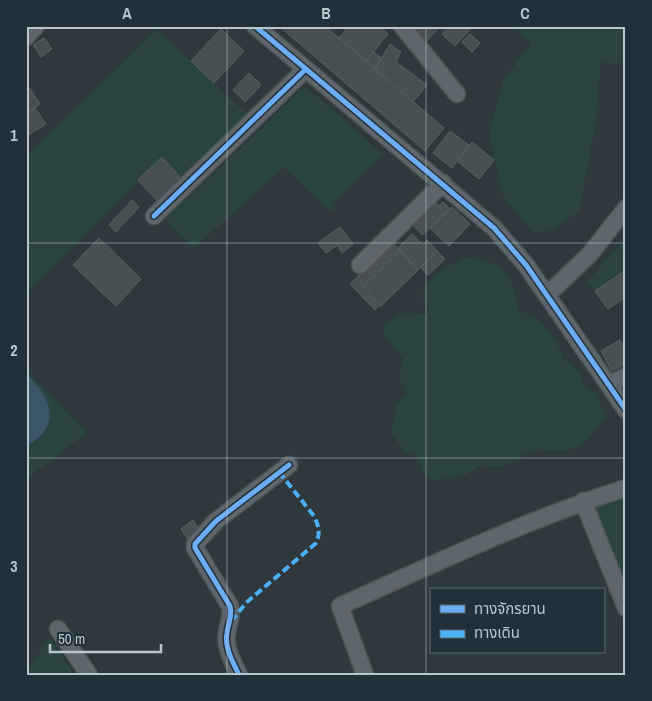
<svg xmlns="http://www.w3.org/2000/svg" width="652" height="701" font-family="'Archivo Narrow','Noto Sans Thai',sans-serif">
<rect width="100%" height="100%" fill="#2e383d"/>
<!-- green -->
<g fill="#2b4442">
<polygon points="512,26 626,26 626,64 601,63 595,128 579,211 551,231 532,232 502,194 489,132 504,79 531,43"/>
<polygon points="157,30 248,115 182,179 162,157 26,293 26,156"/>
<polygon points="305,86 383,154 333,203 332,213 284,167 194,248 166,219"/>
<polygon points="626,238 626,270 595,291 588,281"/>
<path d="M466,257C506,262 512,273 518,310L534,317L543,324L556,340L564,359L579,372L584,386L596,393L606,416L588,439L574,449L554,451L537,449L500,467L481,465L465,475L432,481L423,471L416,453L405,452L391,433L397,405L407,393L399,378L403,359L383,333L385,323L406,312L426,315L429,310L422,296C429,275 448,266 466,257Z"/>
<polygon points="26,369 86,433 26,479 26,446 38,440 39,385 26,374"/>
<polygon points="626,496 626,590 593,509 596,504"/>
<polygon points="49,637 75,675 26,675"/>
</g>
<!-- water -->
<path fill="#3b5666" d="M26,374C52,397 63,427 26,446Z"/>
<!-- building -->
<g fill="#485054" stroke="#576065">
<polygon points="279,26 325,26 444,128 425,151"/>
<polygon points="349,26 380,26 388,34 366,61 339,38"/>
<polygon points="415,26 440,26 425,43 411,31"/>
<polygon points="449,26 473,26 455,46 442,34"/>
<polygon points="221,29 244,51 214,83 191,61"/>
<polygon points="470,34 480,43 472,52 462,42"/>
<polygon points="44,38 52,49 41,57 33,45"/>
<polygon points="390,44 401,52 396,62 427,85 413,102 375,69"/>
<polygon points="374,52 381,58 375,69 366,61"/>
<polygon points="249,73 261,85 245,102 233,90"/>
<polygon points="26,83 40,104 26,114"/>
<polygon points="35,108 46,124 28,135 26,114"/>
<polygon points="450,131 469,145 452,168 433,153"/>
<polygon points="472,142 494,160 479,179 457,161"/>
<polygon points="162,157 182,179 157,201 138,180"/>
<polygon points="132,200 139,207 116,232 109,225"/>
<polygon points="434,201 439,206 443,202 450,209 422,235 411,223"/>
<polygon points="452,207 470,224 449,246 430,228"/>
<polygon points="340,227 353,244 342,253 337,245 326,253 318,243"/>
<polygon points="412,234 423,245 427,240 437,251 418,270 398,248"/>
<polygon points="99,238 141,279 116,306 73,265"/>
<polygon points="393,243 400,251 363,287 380,304 375,310 350,284"/>
<polygon points="400,251 418,270 381,306 363,287"/>
<polygon points="437,251 445,259 428,275 421,268"/>
<polygon points="626,270 626,297 608,309 595,291"/>
<polygon points="620,340 626,351 626,363 612,371 601,351"/>
<polygon points="193,520 200,530 188,539 181,529"/>
</g>
<g fill="none" stroke-linecap="round" stroke-linejoin="round">
<!-- minor casing -->
<g stroke="#4d5357" stroke-width="19">
<g id="minor">
<polyline points="255,26 494,228 526,265 626,410"/>
<polyline points="402,26 457,94"/>
<polyline points="26,37 36,26"/>
<polyline points="154,216 306,69"/>
<polyline points="360,265 443,183"/>
<polyline points="547,295 590,254 626,208"/>
<polyline points="609,385 626,376"/>
<polyline points="583,501 626,608"/>
<polyline points="58,629 89,675"/>
<path d="M239,675C233,662 224,647 227,633C228,622 233,617 230,606L195,548V544L216,521L289,465"/>
<path d="M365,675L340,606C434,564 528,519 626,488"/>
</g>
</g>
<!-- minor -->
<use href="#minor" stroke="#5e666b" stroke-width="16"/>
<!-- quiet -->
<path stroke="#4cb0f7" stroke-width="4" stroke-dasharray="8 4" stroke-linecap="butt" d="M231,621L247,602L315,544C321,535 319,526 314,516L279,472"/>
<!-- cycleway casing -->
<g stroke="#213039" stroke-width="8">
<g id="cycleway">
<polyline points="255,26 494,228 526,265 626,410"/>
<polyline points="154,216 306,69"/>
<path d="M239,675C233,662 224,647 227,633C228,622 233,617 230,606L195,548V544L216,521L289,465"/>
</g>
</g>
<!-- cycleway -->
<use href="#cycleway" stroke="#6dadf4" stroke-width="5"/>
</g>
<!-- grid -->
<path fill="none" stroke="#bac5cd" stroke-width="1" stroke-opacity="0.55" d="M227,26V675M426,26V675M26,243H626M26,458H626"/>
<!-- border -->
<rect width="652" height="701" fill="none" stroke="#213039" stroke-width="55"/>
<!-- legend -->
<rect x="430" y="588" width="175" height="65" fill="#213039" stroke="#5e6c74"/>
<rect x="440" y="605" width="25" height="8" fill="#6dadf4" stroke="#5e6c74"/>
<text x="474" y="614" font-size="15" fill="#bac5cd">ทางจักรยาน</text>
<rect x="440" y="630" width="25" height="8" fill="#4cb0f7" stroke="#5e6c74"/>
<text x="474" y="638" font-size="15" fill="#bac5cd">ทางเดิน</text>
<!-- scale -->
<path d="M50 644v8h111v-8" fill="none" stroke="#bac5cd" stroke-width="2.5"/>
<text x="58" y="644" font-size="15" fill="#bac5cd" stroke="#213039" stroke-width="4" paint-order="stroke">50 m</text>
<rect x="28" y="28" width="596" height="646" fill="none" stroke="#bac5cd" stroke-width="2"/>
<g font-size="16" text-anchor="middle" font-weight="bold" fill="#bac5cd">
<text x="127" y="19">A</text>
<text x="326" y="19">B</text>
<text x="525" y="19">C</text>
<text x="14" y="141">1</text>
<text x="14" y="356">2</text>
<text x="14" y="572">3</text>
</g>
</svg>
